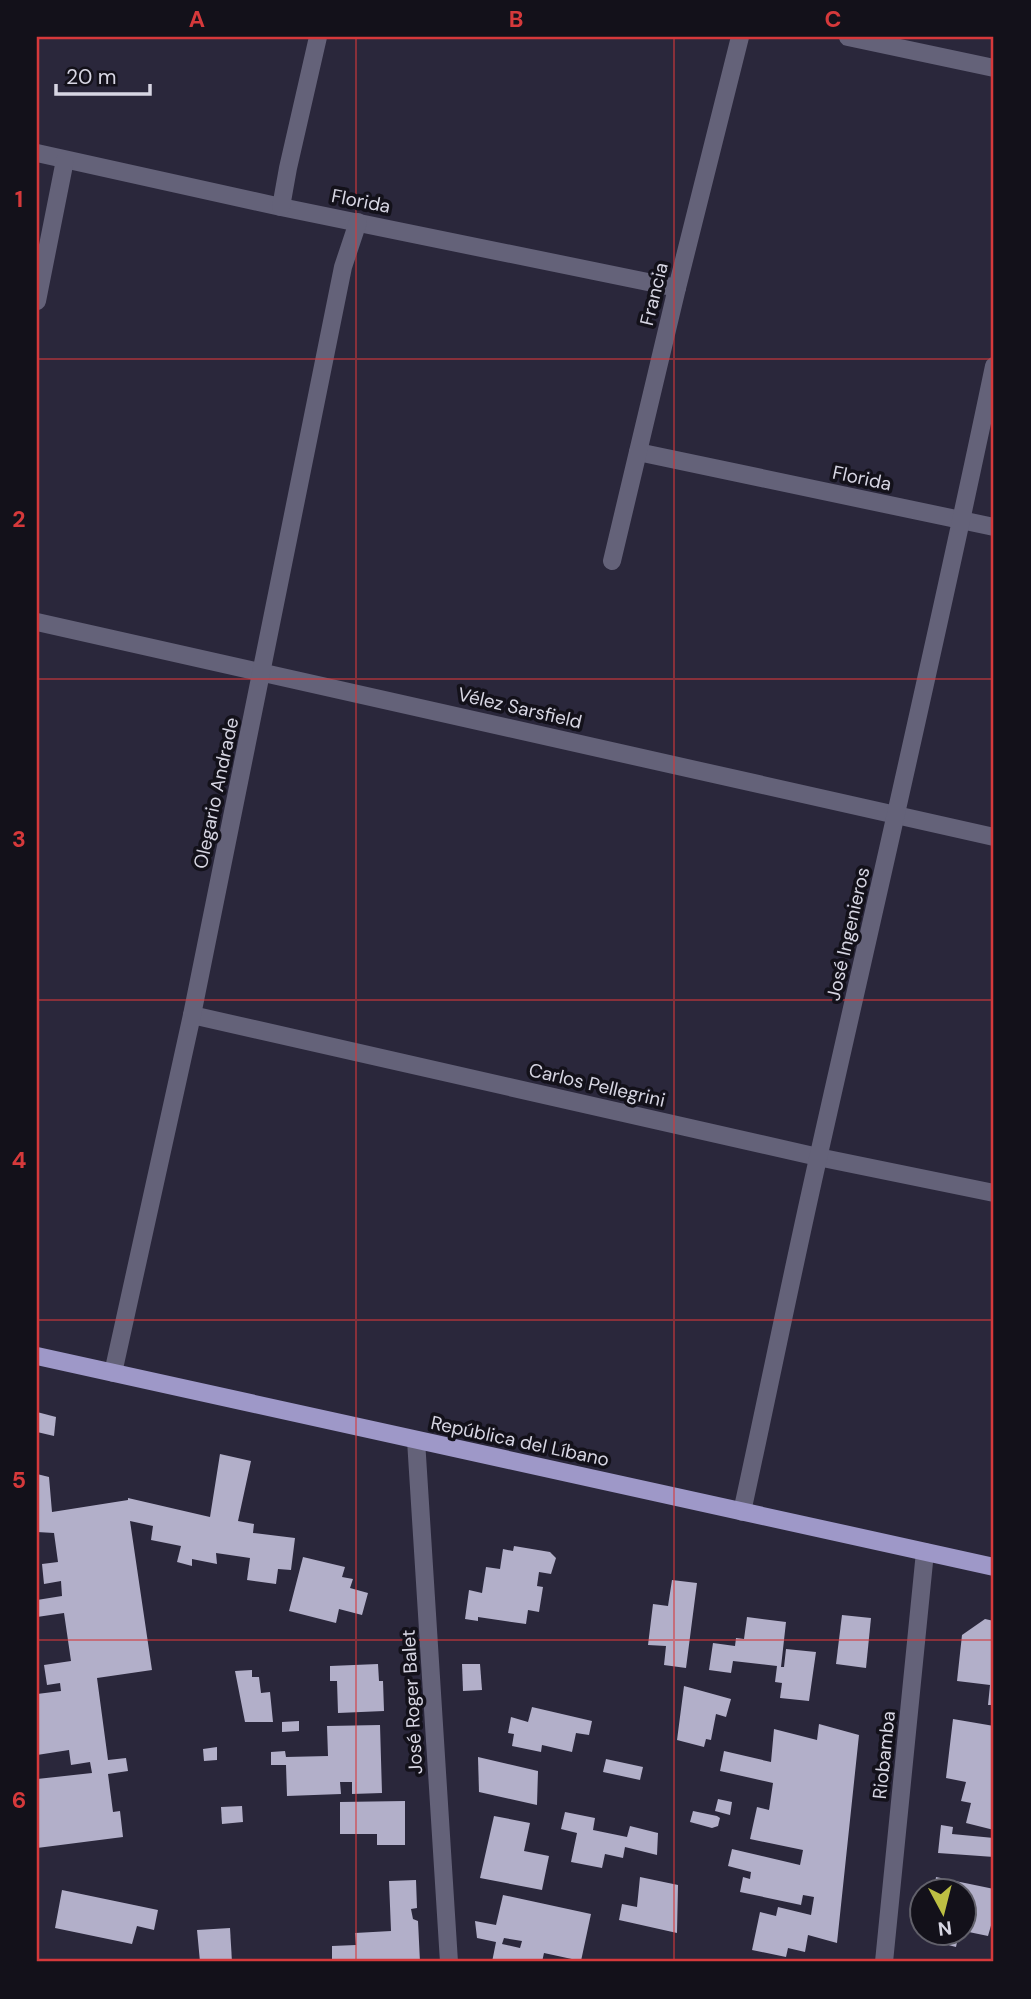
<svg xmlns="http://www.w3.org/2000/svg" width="1031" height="1999" font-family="'DM Sans',sans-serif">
<rect width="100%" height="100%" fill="#2a273b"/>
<!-- building -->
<g fill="#b2afc9" fill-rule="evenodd">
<polygon points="37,1412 56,1417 54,1436 37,1432"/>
<polygon points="220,1454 251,1461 238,1521 254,1524 253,1533 295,1538 291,1570 278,1569 276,1584 247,1580 250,1558 216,1553 217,1564 192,1559 192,1566 177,1562 181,1546 151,1540 153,1526 130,1521 152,1670 97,1678 108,1760 126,1758 128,1771 108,1774 113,1812 120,1811 123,1837 37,1848 37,1779 92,1773 90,1762 71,1765 69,1750 37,1755 37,1694 61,1691 60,1683 47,1685 44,1665 71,1661 64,1613 37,1617 37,1600 62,1596 61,1581 44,1584 42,1564 58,1562 54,1533 37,1532 37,1474 49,1477 52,1512 128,1500 128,1498 210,1517"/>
<polygon points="514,1546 550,1552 556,1558 551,1574 539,1572 537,1586 543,1587 539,1612 528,1610 526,1624 478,1617 478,1621 465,1619 469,1590 482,1593 486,1567 500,1569 503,1549 513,1551"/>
<polygon points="303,1557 345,1567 342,1577 353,1579 350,1588 368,1593 362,1615 339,1609 336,1623 289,1611"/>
<polygon points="672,1580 697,1583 686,1668 664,1665 666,1646 648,1645 653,1604 668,1606"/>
<polygon points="842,1615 871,1618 866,1668 836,1664"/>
<polygon points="747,1617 786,1622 781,1667 784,1667 786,1649 816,1652 809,1701 780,1698 782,1683 775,1682 777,1666 733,1661 731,1673 709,1670 713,1643 735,1646 736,1638 744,1639"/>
<polygon points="985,1619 994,1621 994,1705 988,1705 990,1685 957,1681 962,1635"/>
<polygon points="378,1664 379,1681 383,1681 384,1711 338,1713 337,1681 330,1681 330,1666"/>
<polygon points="462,1664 480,1664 482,1690 463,1691"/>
<polygon points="252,1670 252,1677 259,1677 261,1693 270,1692 273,1722 245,1722 235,1671"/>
<polygon points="684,1686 731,1699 726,1717 716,1714 711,1740 706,1739 704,1747 677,1740"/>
<polygon points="532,1707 592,1721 589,1735 576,1733 572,1752 542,1745 541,1752 512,1746 514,1734 508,1733 511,1717 528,1722"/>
<polygon points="953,1719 994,1726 994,1768 992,1787 994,1788 994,1830 966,1823 971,1803 961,1801 966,1782 946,1778"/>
<polygon points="299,1721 299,1731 282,1732 282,1722"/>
<polygon points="819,1724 859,1735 837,1943 808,1935 805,1952 788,1948 786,1957 752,1950 760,1912 776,1916 778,1907 811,1915 814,1897 803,1895 801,1905 740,1892 743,1877 750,1879 751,1872 728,1866 732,1849 800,1865 803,1850 750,1839 757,1807 769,1810 773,1783 720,1771 724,1751 771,1762 774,1729 817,1740"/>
<polygon points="380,1725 382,1793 352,1794 352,1782 340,1782 341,1794 287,1796 286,1765 271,1765 271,1752 285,1751 286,1757 328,1756 327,1726"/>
<polygon points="217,1747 217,1760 204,1761 203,1749"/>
<polygon points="478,1757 538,1771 537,1805 479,1792"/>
<polygon points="606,1759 643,1767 640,1780 603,1772"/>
<polygon points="718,1799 732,1802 730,1815 715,1811"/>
<polygon points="405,1801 405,1845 377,1845 377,1834 340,1834 340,1802"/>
<polygon points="242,1806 243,1822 222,1824 221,1807"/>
<polygon points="693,1811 717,1816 720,1818 718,1826 712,1828 690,1822"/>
<polygon points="565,1812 595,1818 593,1830 627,1837 630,1826 658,1833 657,1855 625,1847 623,1858 605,1854 602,1868 571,1862 577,1833 561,1829"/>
<polygon points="494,1816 530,1823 524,1851 549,1856 542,1890 480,1878"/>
<polygon points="941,1825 953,1827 952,1834 994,1838 994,1857 938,1853"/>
<polygon points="640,1877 678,1885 677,1933 619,1920 622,1904 637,1907"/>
<polygon points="936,1877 994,1889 994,1922 992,1922 988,1936 964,1931 964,1890 934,1890"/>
<polygon points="416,1880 417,1908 411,1909 413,1919 418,1921 420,1962 332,1962 332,1946 356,1945 355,1933 391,1931 389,1881"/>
<polygon points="62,1890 158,1910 154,1930 137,1926 132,1944 55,1928"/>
<path d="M503,1895L591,1914L581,1961L544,1953L542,1962H492L496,1942L477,1938L475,1921L496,1925ZM504,1938L522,1941L520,1948L502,1944Z"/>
<polygon points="230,1928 232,1962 200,1962 197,1930"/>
<polygon points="930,1933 959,1933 956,1947 929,1940"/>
</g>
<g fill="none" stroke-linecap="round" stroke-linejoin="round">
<!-- minor -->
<g stroke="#646279" stroke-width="18">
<polyline points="848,37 994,68"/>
<polyline points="37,153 281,207 677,288"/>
<polyline points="281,207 288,168 318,37"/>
<polyline points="37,301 65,160"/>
<polyline points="638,452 994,527"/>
<polyline points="612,561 677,288 740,37"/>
<polyline points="37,622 994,837"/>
<polyline points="192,1015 818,1157 994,1193"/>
<polyline points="113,1373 192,1015 343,267 358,222"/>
<polyline points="416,1440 449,1962"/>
<path d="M742,1512C768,1393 792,1273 819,1154C878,892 939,630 994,366"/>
<polyline points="884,1962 925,1552"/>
</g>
<!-- major -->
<polyline stroke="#9e98c8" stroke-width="18" points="37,1356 994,1567"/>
</g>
<!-- grid -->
<path fill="none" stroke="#d6393b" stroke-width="2" stroke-opacity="0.55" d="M356,37V1962M674,37V1962M37,359H994M37,679H994M37,1000H994M37,1320H994M37,1640H994"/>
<g text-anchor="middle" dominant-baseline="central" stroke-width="7" stroke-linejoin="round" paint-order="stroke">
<!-- street labels -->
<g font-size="19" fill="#d7d6e3" stroke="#13111a">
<text transform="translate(361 201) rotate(11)">Florida</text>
<text transform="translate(654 294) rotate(-76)">Francia</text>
<text transform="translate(862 478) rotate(12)">Florida</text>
<text transform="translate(520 708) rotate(13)">Vélez Sarsfield</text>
<text transform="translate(216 793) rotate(-78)">Olegario Andrade</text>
<text transform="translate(848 934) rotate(-77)">José Ingenieros</text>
<text transform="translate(597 1085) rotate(13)">Carlos Pellegrini</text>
<text transform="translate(520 1441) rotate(12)">República del Líbano</text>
<text transform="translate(412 1702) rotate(-93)">José Roger Balet</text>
<text transform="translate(884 1755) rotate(-84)">Riobamba</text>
</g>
</g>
<!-- border -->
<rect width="1031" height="1999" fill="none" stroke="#13111a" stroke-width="77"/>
<!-- north arrow -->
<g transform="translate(943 1912) rotate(173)"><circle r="33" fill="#13111a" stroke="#61606a" stroke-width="2"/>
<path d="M0-5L12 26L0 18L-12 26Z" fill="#bdbf43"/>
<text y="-10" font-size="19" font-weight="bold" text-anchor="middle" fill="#d7d6e3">N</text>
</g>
<!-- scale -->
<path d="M56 84v10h94v-10" fill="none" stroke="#d7d6e3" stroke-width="3.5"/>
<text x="66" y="84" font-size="21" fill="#d7d6e3" stroke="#13111a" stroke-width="5" paint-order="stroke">20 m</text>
<rect x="38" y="38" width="954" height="1922" fill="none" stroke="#d6393b" stroke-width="2.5"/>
<g font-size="23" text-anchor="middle" font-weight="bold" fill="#d6393b">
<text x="197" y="27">A</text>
<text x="516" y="27">B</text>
<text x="833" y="27">C</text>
<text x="19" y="207">1</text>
<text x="19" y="527">2</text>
<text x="19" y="847">3</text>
<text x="19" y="1168">4</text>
<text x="19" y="1488">5</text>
<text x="19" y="1808">6</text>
</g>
</svg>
